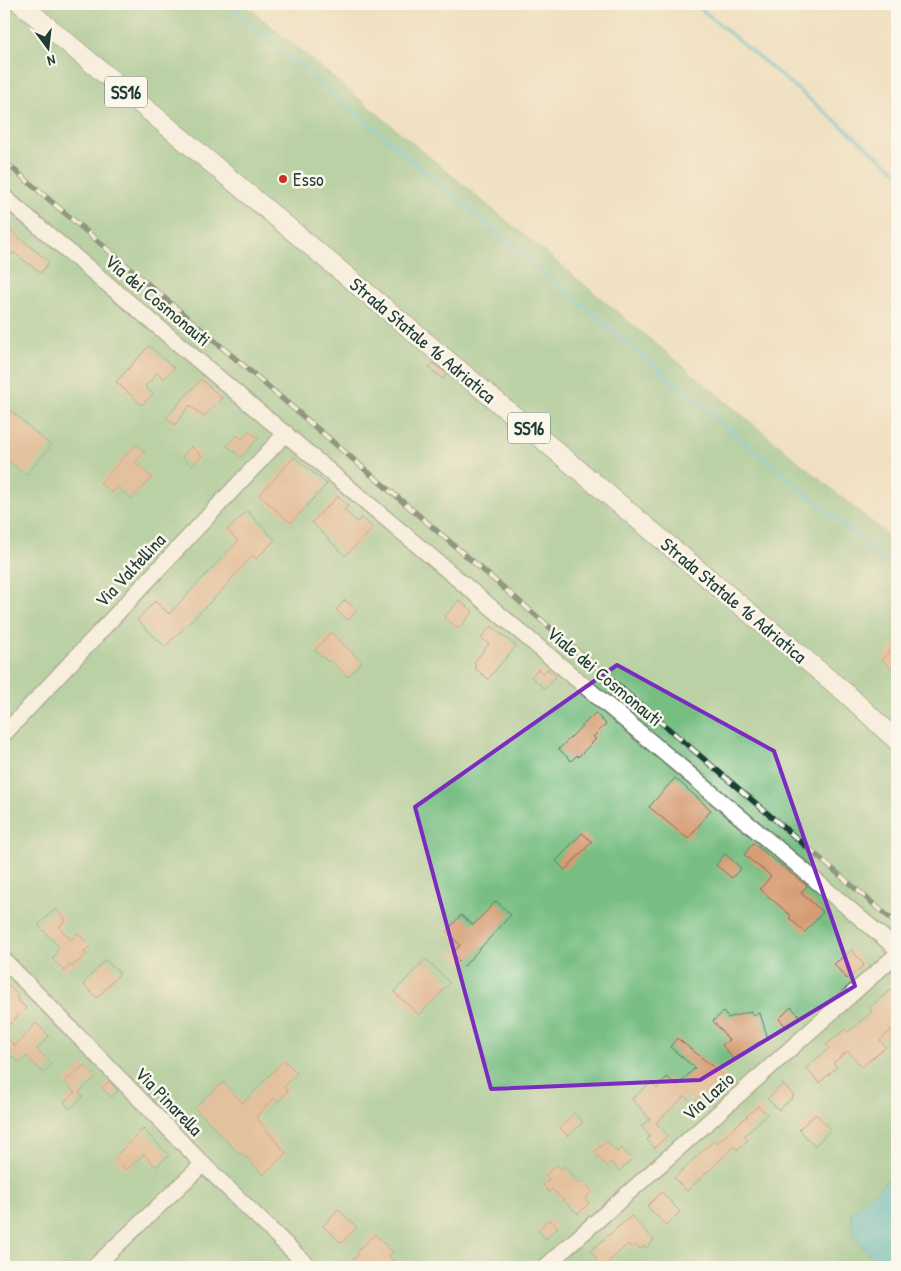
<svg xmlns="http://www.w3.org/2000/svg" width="901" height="1271" font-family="'Patrick Hand',sans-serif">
<rect width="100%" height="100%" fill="#fbf7ec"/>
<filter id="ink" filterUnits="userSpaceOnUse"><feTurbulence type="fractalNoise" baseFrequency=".02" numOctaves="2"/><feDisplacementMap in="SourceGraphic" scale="10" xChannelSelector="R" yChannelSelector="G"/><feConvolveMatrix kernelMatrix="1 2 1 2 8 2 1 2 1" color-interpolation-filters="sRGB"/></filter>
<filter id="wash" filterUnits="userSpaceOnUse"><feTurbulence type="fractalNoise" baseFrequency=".0096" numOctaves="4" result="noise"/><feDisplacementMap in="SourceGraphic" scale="20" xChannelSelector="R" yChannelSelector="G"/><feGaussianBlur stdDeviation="1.12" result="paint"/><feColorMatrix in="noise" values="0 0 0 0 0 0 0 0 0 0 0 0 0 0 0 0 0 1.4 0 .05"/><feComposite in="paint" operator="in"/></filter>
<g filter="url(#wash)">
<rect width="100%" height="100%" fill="#f0e0c1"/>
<!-- forest -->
<polygon fill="#78be83" stroke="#4c7e5c" points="4,4 244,4 897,543 897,1267 4,1267"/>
<!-- water -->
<polygon fill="#50bdca" stroke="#387d7f" points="897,1172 897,1267 881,1267 853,1236 851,1212"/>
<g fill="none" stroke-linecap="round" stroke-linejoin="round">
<!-- stream -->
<g stroke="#50bdca" stroke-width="4">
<polyline points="227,4 897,571"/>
<polyline points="695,4 897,172"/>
</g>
</g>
<g id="blocks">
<!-- building -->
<g fill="#d69b73">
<polygon points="4,225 49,262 41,273 13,252 4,264"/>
<polygon points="149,346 174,368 164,379 157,373 145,387 153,394 142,405 116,382"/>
<polygon points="433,363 447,374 443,379 429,368"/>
<polygon points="201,379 222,398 203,417 190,405 175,425 166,418"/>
<polygon points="4,405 51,446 26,475 4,456"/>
<polygon points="249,431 258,438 241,457 227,446 237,435 242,439"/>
<polygon points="136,444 145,452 135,462 152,478 132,499 118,487 112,493 100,483"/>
<polygon points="191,446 202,456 192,466 182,457"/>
<polygon points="294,457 327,484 291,523 259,495"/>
<polygon points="338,496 348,506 344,510 357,522 362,517 373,529 345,556 312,522"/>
<polygon points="247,511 275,540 256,559 253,555 222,590 165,647 137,620 155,601 169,614 238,541 227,530"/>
<polygon points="345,600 357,610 348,620 336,610"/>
<polygon points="459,600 473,612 458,629 444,617"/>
<polygon points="491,626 516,646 488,679 476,669 474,662 489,644 481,638"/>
<polygon points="331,632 362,662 348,677 330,660 328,662 315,650"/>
<polygon points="897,642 897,674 882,660"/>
<polygon points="538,669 543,674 547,669 556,676 545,689 531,677"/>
<polygon points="595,713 606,724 593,737 596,739 578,757 577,755 571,761 559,749"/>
<polygon points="675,778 711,810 688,839 649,807"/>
<polygon points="582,833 592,842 565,870 556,861"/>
<polygon points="753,843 807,886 801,893 823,912 805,932 789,918 791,916 760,889 771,876 744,855"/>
<polygon points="725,854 741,868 732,878 716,865"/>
<polygon points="496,901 511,915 464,966 452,954 460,945 446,932 461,915 473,925"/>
<polygon points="56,909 66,920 59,927 71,940 78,933 90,946 84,952 87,954 72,967 70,965 64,971 52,958 58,953 56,950 59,947 38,925"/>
<polygon points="852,950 864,965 847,979 834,964"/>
<polygon points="426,959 450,983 419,1015 394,992"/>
<polygon points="105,960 120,973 97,998 83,984"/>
<polygon points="4,980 18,995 16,998 26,1008 4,1030"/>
<polygon points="897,984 897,1025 880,1040 886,1047 862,1067 848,1051 833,1063 837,1067 819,1083 806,1068 829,1048 826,1045 845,1029 848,1032 872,1012 869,1008"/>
<polygon points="791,1007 800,1016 788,1028 779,1019"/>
<polygon points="751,1011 753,1015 760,1013 768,1039 757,1043 735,1061 722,1045 729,1040 713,1021 723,1012 728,1018"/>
<polygon points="36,1023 49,1036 37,1049 52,1064 43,1073 27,1056 20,1063 4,1050 4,1035 15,1046"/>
<polygon points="677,1038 726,1077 702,1100 700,1097 693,1104 685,1096 656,1123 668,1135 655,1148 647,1140 650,1136 641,1126 650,1119 632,1099 651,1082 657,1089 667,1077 677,1086 695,1068 670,1047"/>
<polygon points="284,1060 297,1073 284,1087 288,1091 278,1102 274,1098 256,1117 286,1153 263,1175 242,1153 240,1155 195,1108 223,1082 243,1103"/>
<polygon points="84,1065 96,1077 79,1092 83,1097 70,1109 64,1102 75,1093 65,1082"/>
<polygon points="109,1081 118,1091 112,1097 102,1088"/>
<polygon points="783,1084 794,1096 779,1110 767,1099"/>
<polygon points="758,1106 767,1114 744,1136 748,1140 737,1150 734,1147 687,1191 674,1178 714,1140 717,1143"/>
<polygon points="574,1113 583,1122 568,1136 560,1128"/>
<polygon points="816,1114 831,1130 814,1146 799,1129"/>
<polygon points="143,1129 169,1155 156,1167 144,1154 126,1170 114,1158"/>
<polygon points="607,1141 617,1152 621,1148 632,1159 619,1171 611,1162 607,1166 594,1152"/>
<polygon points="557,1165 561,1169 564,1166 579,1184 582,1181 592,1191 585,1199 589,1203 578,1214 552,1189 549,1192 543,1185 549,1179 545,1175"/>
<polygon points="662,1192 680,1212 666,1226 647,1206"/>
<polygon points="338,1209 357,1227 342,1243 323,1226"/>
<polygon points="631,1216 654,1240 646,1248 644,1246 641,1249 636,1245 632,1248 628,1244 603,1267 599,1267 594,1262 597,1259 590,1251"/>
<polygon points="549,1219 558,1227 546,1239 538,1230"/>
<polygon points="375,1234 393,1252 389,1256 394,1261 388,1267 356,1267 351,1262 358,1255 356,1252"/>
</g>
</g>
</g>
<g filter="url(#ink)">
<use href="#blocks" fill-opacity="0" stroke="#687665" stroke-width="1"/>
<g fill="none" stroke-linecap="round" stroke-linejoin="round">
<!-- minor casing -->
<g stroke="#687665" stroke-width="18">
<g id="minor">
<polyline points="4,197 897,949"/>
<polyline points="4,734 286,433"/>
<polyline points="4,960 203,1164 309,1267"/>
<polyline points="94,1267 203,1164"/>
<polyline points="545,1267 897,954"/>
</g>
</g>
<!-- major casing -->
<g stroke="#687665" stroke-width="21">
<polyline id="major" points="21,4 848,695 897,741"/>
</g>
<!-- minor -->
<use href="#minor" stroke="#fff" stroke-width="15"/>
<!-- major -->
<use href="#major" stroke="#fff" stroke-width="19"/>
<!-- rail casing -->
<g stroke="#1f3d34" stroke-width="5.5">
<polyline id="rail" points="4,161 897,924"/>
</g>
<!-- rail -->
<use href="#rail" stroke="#fbf7ec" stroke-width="4" stroke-dasharray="11" stroke-linecap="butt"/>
</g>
</g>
<!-- marked area -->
<path d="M0 0H901V1271H0ZM617,665L774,751L855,986L700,1080L491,1089L415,807Z" fill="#f0e0c1" fill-opacity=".55" fill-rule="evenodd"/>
<path fill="none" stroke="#7b2cbf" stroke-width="4" stroke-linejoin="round" d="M617,665L774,751L855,986L700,1080L491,1089L415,807Z"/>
<!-- markers -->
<circle fill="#c8321e" stroke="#fbf7ec" stroke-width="2" cx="283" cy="179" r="5"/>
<g text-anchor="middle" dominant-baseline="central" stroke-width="5" stroke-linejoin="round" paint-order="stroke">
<!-- shield labels -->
<g fill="#fbf7ec" stroke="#61756b" stroke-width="1">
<rect x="105" y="76.5" width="42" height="31" rx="4"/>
<rect x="508" y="412.5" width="42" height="31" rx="4"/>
</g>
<g font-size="18" font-weight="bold" fill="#1f3d34">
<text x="126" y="92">SS16</text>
<text x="529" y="428">SS16</text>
</g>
<!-- poi labels -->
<g font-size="19" fill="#1f3d34" stroke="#fbf7ec" text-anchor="start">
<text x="293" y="179">Esso</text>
</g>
<!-- street labels -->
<g font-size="19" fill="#1f3d34" stroke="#fbf7ec">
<text transform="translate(158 300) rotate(40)">Via dei Cosmonauti</text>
<text transform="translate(423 340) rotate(40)">Strada Statale 16 Adriatica</text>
<text transform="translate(130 570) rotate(-47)">Via Valtellina</text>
<text transform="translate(734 600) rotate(40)">Strada Statale 16 Adriatica</text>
<text transform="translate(605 676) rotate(40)">Viale dei Cosmonauti</text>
<text transform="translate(708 1096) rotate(-42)">Via Lazio</text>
<text transform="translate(169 1101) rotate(46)">Via Pinarella</text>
</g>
</g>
<!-- margin -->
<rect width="901" height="1271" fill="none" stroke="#fbf7ec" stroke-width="20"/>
<!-- north arrow -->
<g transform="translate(48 48) rotate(165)" stroke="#fbf7ec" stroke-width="4" paint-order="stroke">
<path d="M0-4L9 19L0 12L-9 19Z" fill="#1f3d34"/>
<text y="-8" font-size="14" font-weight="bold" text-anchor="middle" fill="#1f3d34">N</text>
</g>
</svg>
